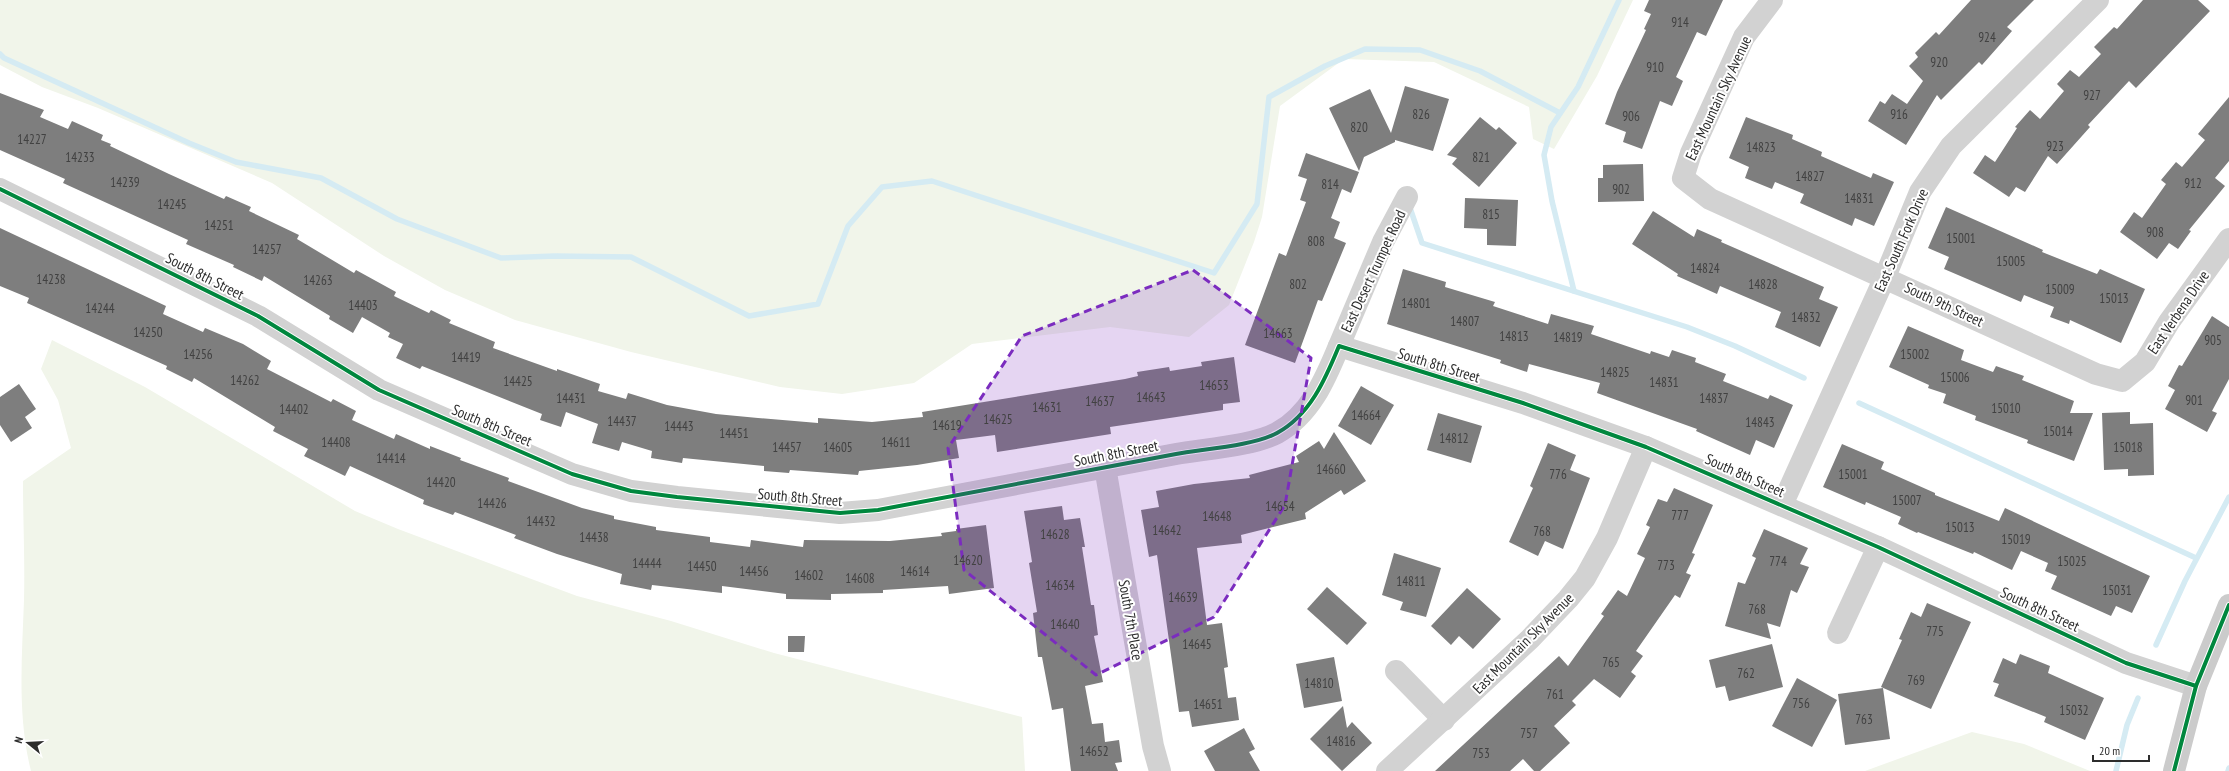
<svg xmlns="http://www.w3.org/2000/svg" width="2229" height="771" font-family="'PT Sans Narrow',sans-serif">
<rect width="100%" height="100%" fill="#fff"/>
<!-- green -->
<g fill="#f1f5ea">
<polygon points="0,0 1633,0 1597,76 1554,149 1533,139 1529,107 1434,62 1344,59 1280,106 1262,217 1254,242 1229,305 1189,337 1110,327 972,344 914,383 842,394 780,387 631,352 515,320 445,290 384,256 272,183 98,108 42,87 0,65"/>
<path d="M52,340L145,387L355,511L398,529L577,596L671,621L774,653L1022,717L1025,771H31C17,716 22,657 24,600C25,561 23,521 23,481L71,448L58,400L41,369Z"/>
<polygon points="1972,732 2024,744 2090,771 1865,771"/>
</g>
<g fill="none" stroke-linecap="round" stroke-linejoin="round">
<!-- stream -->
<g stroke="#d5ebf3" stroke-width="5.5">
<polyline points="0,54 4,58 189,143 236,162 321,178 397,219 501,258 555,256 631,257 749,316 818,304 848,226 882,187 932,181 1214,273 1257,204 1269,97 1325,66 1365,49 1420,50 1480,71 1560,113"/>
<polyline points="1409,205 1422,243 1687,327 1735,346 1804,378"/>
<polyline points="1574,291 1552,201 1544,155 1551,127 1578,87 1619,0"/>
<polyline points="1859,403 2196,558"/>
<polyline points="2156,645 2185,581 2229,497"/>
<polyline points="2116,771 2127,725 2138,698"/>
<polyline points="2228,771 2229,768"/>
</g>
</g>
<!-- building -->
<g fill="#7e7e7e">
<polygon points="1649,0 1723,0 1706,36 1697,32 1676,77 1683,81 1672,106 1660,101 1642,149 1623,142 1626,132 1605,124 1617,92 1646,30 1644,29 1651,14 1644,11"/>
<polygon points="1971,0 2034,0 2007,27 2012,31 1982,65 1979,62 1941,100 1937,95 1906,145 1868,121 1880,101 1885,104 1892,94 1907,104 1923,81 1909,66 1918,57 1915,53 1936,32 1939,35"/>
<polygon points="2143,0 2198,0 2210,11 2136,88 2129,81 2088,125 2090,127 2057,164 2048,156 2025,192 2016,187 2009,197 1973,173 1985,155 1995,162 2017,128 2015,127 2030,110 2040,119 2064,91 2057,84 2070,70 2079,77 2101,54 2094,47 2114,27 2117,29"/>
<polygon points="1405,86 1449,99 1433,151 1395,140 1395,142 1364,157 1359,171 1329,108 1370,89 1391,133"/>
<polygon points="0,93 44,110 40,117 68,129 72,121 103,135 101,140 111,144 110,146 169,174 224,199 226,196 251,207 249,211 299,235 297,239 354,273 356,270 396,292 394,296 429,313 431,310 451,320 449,323 495,342 493,348 557,371 557,369 600,384 598,391 626,399 628,393 667,405 716,414 758,418 818,423 818,418 872,422 923,417 922,412 1125,379 1138,376 1137,372 1169,367 1170,371 1202,366 1201,362 1234,357 1240,402 1223,404 1223,410 1110,427 1111,434 997,452 995,435 956,440 959,458 917,465 859,471 858,475 790,470 789,473 764,471 764,466 683,458 682,463 651,458 652,451 622,442 619,451 592,443 598,424 566,412 561,427 540,420 542,414 422,366 420,369 396,358 403,344 388,337 390,333 362,317 353,333 329,319 330,316 264,276 262,281 233,267 234,265 186,244 188,240 63,183 65,179 0,150"/>
<polygon points="2229,97 2229,161 2215,178 2225,186 2189,230 2191,231 2178,249 2169,243 2157,259 2120,232 2134,212 2142,218 2166,184 2161,180 2176,162 2182,167 2205,140 2198,134"/>
<polygon points="1480,117 1496,130 1499,127 1517,143 1479,187 1452,164 1457,158 1447,155"/>
<polygon points="1746,117 1793,135 1792,139 1822,152 1821,156 1871,178 1873,173 1894,182 1874,226 1855,218 1852,226 1800,203 1804,194 1775,182 1772,189 1745,178 1749,167 1729,158"/>
<polygon points="1306,153 1359,172 1351,193 1342,189 1331,218 1340,222 1334,238 1346,243 1322,301 1318,300 1295,363 1245,345 1279,253 1286,256 1306,202 1300,200 1307,179 1298,176"/>
<polygon points="1643,164 1644,201 1598,202 1598,178 1603,178 1603,165"/>
<polygon points="1465,198 1518,200 1516,246 1487,245 1487,229 1464,228"/>
<polygon points="1946,207 2043,250 2042,252 2097,274 2100,269 2145,289 2121,343 2070,320 2069,324 2050,317 2054,307 2024,295 2021,302 1944,269 1949,257 1928,248"/>
<polygon points="1653,211 1694,237 1697,229 1722,240 1721,242 1824,287 1819,299 1838,307 1820,347 1775,327 1781,312 1720,286 1717,294 1677,276 1678,274 1632,244"/>
<polygon points="0,228 166,306 163,314 203,332 205,328 243,344 271,361 267,369 331,402 333,399 356,411 352,420 394,439 396,434 430,449 430,446 461,458 460,460 509,478 508,481 582,508 614,516 614,519 656,527 656,530 710,537 710,542 750,547 751,540 803,547 804,540 890,541 942,536 941,533 956,531 956,529 986,525 994,588 949,594 948,586 883,590 883,593 831,594 831,600 786,599 786,594 722,586 722,593 652,585 651,590 620,584 622,574 557,554 514,538 516,535 455,512 453,515 423,504 424,500 350,466 345,476 304,456 308,449 273,431 275,427 194,378 192,382 166,369 167,366 27,303 29,298 0,286"/>
<polygon points="1403,269 1446,282 1445,287 1495,302 1493,306 1548,324 1551,314 1594,326 1591,334 1650,354 1651,351 1669,357 1672,350 1696,358 1695,362 1726,374 1723,381 1768,399 1770,395 1793,405 1774,448 1756,440 1750,455 1696,431 1697,429 1597,393 1600,383 1529,364 1527,372 1500,363 1501,360 1387,324"/>
<polygon points="2212,316 2229,327 2229,379 2212,411 2217,413 2207,432 2165,409 2175,390 2168,386 2179,365 2182,366"/>
<polygon points="1908,326 1964,350 1961,360 1993,372 1996,366 2024,376 2022,380 2074,401 2070,413 2093,413 2074,461 2027,443 2028,440 1975,420 1976,416 1943,403 1946,394 1928,388 1929,385 1889,367"/>
<polygon points="19,384 36,409 25,417 32,428 11,442 0,425 0,397"/>
<polygon points="1361,386 1394,405 1371,445 1338,426"/>
<polygon points="2130,412 2130,424 2153,423 2154,475 2128,476 2128,469 2104,470 2102,413"/>
<polygon points="1438,413 1482,426 1471,463 1427,450"/>
<polygon points="1334,432 1366,481 1344,495 1341,490 1305,513 1306,519 1241,535 1242,543 1197,548 1207,625 1222,623 1228,667 1224,668 1228,698 1236,697 1239,720 1192,727 1189,711 1179,712 1157,555 1149,557 1141,510 1159,507 1156,491 1194,484 1250,478 1249,475 1299,462 1296,456 1319,441 1324,449"/>
<polygon points="1548,443 1576,455 1570,470 1590,478 1563,549 1545,541 1538,556 1509,542 1533,488 1530,486"/>
<polygon points="1842,444 1884,462 1881,469 1935,493 1935,495 1999,521 2005,508 2150,576 2132,613 2116,606 2111,616 2051,589 2057,576 2045,571 2048,563 2021,551 2012,570 1974,552 1973,554 1918,532 1917,533 1898,524 1901,517 1866,502 1865,505 1823,487"/>
<polygon points="1674,488 1713,505 1692,553 1695,554 1686,573 1691,575 1680,598 1675,595 1636,651 1643,656 1631,672 1636,676 1620,698 1594,679 1572,701 1576,705 1554,726 1570,743 1540,771 1534,771 1523,759 1510,771 1435,771 1559,656 1568,666 1604,616 1601,614 1618,590 1627,596 1645,558 1637,554 1650,527 1646,525 1658,499 1667,502"/>
<polygon points="1062,506 1064,520 1080,518 1085,547 1082,547 1091,605 1094,605 1098,635 1094,636 1103,682 1085,686 1092,724 1103,723 1105,742 1119,740 1122,762 1115,763 1118,771 1071,771 1063,708 1052,710 1042,657 1038,657 1033,613 1037,612 1029,563 1032,562 1024,511"/>
<polygon points="1764,529 1808,548 1800,564 1809,567 1797,593 1791,590 1780,627 1767,623 1771,639 1725,626 1738,582 1745,584 1756,558 1752,556"/>
<polygon points="1394,553 1441,568 1426,617 1400,610 1403,602 1382,595"/>
<polygon points="1327,587 1367,623 1347,645 1307,609"/>
<polygon points="1467,588 1501,619 1473,649 1459,636 1451,645 1431,626"/>
<polygon points="1927,603 1971,622 1931,709 1881,687 1902,640 1899,639 1911,612 1921,617"/>
<polygon points="788,636 805,636 804,652 788,652"/>
<polygon points="1772,644 1783,687 1729,701 1725,686 1716,688 1709,660"/>
<polygon points="2020,654 2050,666 2048,673 2104,698 2085,740 2044,722 2046,717 1994,696 1999,684 1993,682 2003,658 2016,664"/>
<polygon points="1334,657 1342,701 1304,708 1296,664"/>
<polygon points="1797,678 1837,700 1812,747 1772,726"/>
<polygon points="1883,688 1890,739 1845,745 1838,694"/>
<polygon points="1343,706 1347,728 1352,722 1372,743 1342,771 1310,739"/>
<polygon points="1244,728 1255,749 1249,752 1260,771 1215,771 1204,751"/>
</g>
<g fill="none" stroke-linecap="round" stroke-linejoin="round">
<!-- minor -->
<g stroke="#d2d2d2" stroke-width="22">
<polyline points="1772,0 1744,37 1691,153 1683,178 1710,199 2096,374 2122,381 2145,362 2169,322 2229,239"/>
<path d="M0,189L258,316L379,390L572,474L631,491L677,497L840,513L878,510C977,491 1077,473 1176,454C1203,449 1253,446 1277,433C1310,415 1325,380 1339,346L1523,403L1646,447L1878,547L2126,663L2196,686"/>
<polyline points="1339,346 1383,242 1407,197"/>
<polyline points="1105,467 1153,746 1160,771"/>
<polyline points="1782,505 1885,277 1920,192 1951,146 2098,0"/>
<polyline points="1838,633 1878,547"/>
<polyline points="1396,671 1444,720"/>
<polyline points="1387,771 1530,639 1568,599 1585,578 1607,538 1646,447"/>
</g>
<!-- secondary -->
<polyline stroke="#cbcbcb" stroke-width="22" points="2174,771 2196,686 2229,605"/>
<!-- cycleway casing -->
<g stroke="#fff" stroke-width="6">
<g id="cycleway">
<path d="M0,189L258,316L379,390L572,474L631,491L677,497L840,513L878,510C977,491 1077,473 1176,454C1203,449 1253,446 1277,433C1310,415 1325,380 1339,346L1523,403L1646,447L1878,547L2126,663L2196,686"/>
<polyline points="2174,771 2196,686 2229,605"/>
</g>
</g>
<!-- cycleway -->
<use href="#cycleway" stroke="#00873e" stroke-width="4"/>
</g>
<!-- marked area -->
<path fill="#7b2cbf" fill-opacity="0.2" stroke="#7b2cbf" stroke-width="3" stroke-dasharray="8 5" stroke-linejoin="round" d="M1193,270L1311,358L1285,505L1214,617L1096,675L964,570L948,448L1022,336Z"/>
<g text-anchor="middle" dominant-baseline="central" stroke-width="4" stroke-linejoin="round" paint-order="stroke">
<!-- number labels -->
<g font-size="13" fill="#414141">
<text x="1680" y="22">914</text>
<text x="1987" y="37">924</text>
<text x="1939" y="62">920</text>
<text x="1655" y="67">910</text>
<text x="2092" y="95">927</text>
<text x="1421" y="114">826</text>
<text x="1899" y="114">916</text>
<text x="1631" y="116">906</text>
<text x="1359" y="127">820</text>
<text x="32" y="139">14227</text>
<text x="2055" y="146">923</text>
<text x="1761" y="147">14823</text>
<text x="80" y="157">14233</text>
<text x="1481" y="157">821</text>
<text x="1810" y="176">14827</text>
<text x="125" y="182">14239</text>
<text x="2193" y="183">912</text>
<text x="1330" y="184">814</text>
<text x="1621" y="189">902</text>
<text x="1859" y="198">14831</text>
<text x="172" y="204">14245</text>
<text x="1491" y="214">815</text>
<text x="219" y="225">14251</text>
<text x="2155" y="232">908</text>
<text x="1961" y="238">15001</text>
<text x="1316" y="241">808</text>
<text x="267" y="249">14257</text>
<text x="2011" y="261">15005</text>
<text x="1705" y="268">14824</text>
<text x="51" y="279">14238</text>
<text x="318" y="280">14263</text>
<text x="1298" y="284">802</text>
<text x="1763" y="284">14828</text>
<text x="2060" y="289">15009</text>
<text x="2114" y="298">15013</text>
<text x="1416" y="303">14801</text>
<text x="363" y="305">14403</text>
<text x="100" y="308">14244</text>
<text x="1806" y="317">14832</text>
<text x="1465" y="321">14807</text>
<text x="148" y="332">14250</text>
<text x="1278" y="333">14663</text>
<text x="1514" y="336">14813</text>
<text x="1568" y="337">14819</text>
<text x="2213" y="340">905</text>
<text x="198" y="354">14256</text>
<text x="1915" y="354">15002</text>
<text x="466" y="357">14419</text>
<text x="1615" y="372">14825</text>
<text x="1955" y="377">15006</text>
<text x="245" y="380">14262</text>
<text x="518" y="381">14425</text>
<text x="1664" y="382">14831</text>
<text x="1214" y="385">14653</text>
<text x="1151" y="397">14643</text>
<text x="571" y="398">14431</text>
<text x="1714" y="398">14837</text>
<text x="2194" y="400">901</text>
<text x="1100" y="401">14637</text>
<text x="1047" y="407">14631</text>
<text x="2006" y="408">15010</text>
<text x="294" y="409">14402</text>
<text x="1366" y="415">14664</text>
<text x="998" y="419">14625</text>
<text x="622" y="421">14437</text>
<text x="1760" y="422">14843</text>
<text x="947" y="425">14619</text>
<text x="679" y="426">14443</text>
<text x="2058" y="431">15014</text>
<text x="734" y="433">14451</text>
<text x="1454" y="438">14812</text>
<text x="336" y="442">14408</text>
<text x="896" y="442">14611</text>
<text x="787" y="447">14457</text>
<text x="838" y="447">14605</text>
<text x="2128" y="447">15018</text>
<text x="391" y="458">14414</text>
<text x="1331" y="469">14660</text>
<text x="1558" y="474">776</text>
<text x="1853" y="474">15001</text>
<text x="441" y="482">14420</text>
<text x="1907" y="500">15007</text>
<text x="492" y="503">14426</text>
<text x="1280" y="506">14654</text>
<text x="1680" y="515">777</text>
<text x="1217" y="516">14648</text>
<text x="541" y="521">14432</text>
<text x="1960" y="527">15013</text>
<text x="1167" y="530">14642</text>
<text x="1542" y="531">768</text>
<text x="1055" y="534">14628</text>
<text x="594" y="537">14438</text>
<text x="2016" y="539">15019</text>
<text x="968" y="560">14620</text>
<text x="1778" y="561">774</text>
<text x="2072" y="561">15025</text>
<text x="647" y="563">14444</text>
<text x="1666" y="565">773</text>
<text x="702" y="566">14450</text>
<text x="754" y="571">14456</text>
<text x="915" y="571">14614</text>
<text x="809" y="575">14602</text>
<text x="860" y="578">14608</text>
<text x="1411" y="581">14811</text>
<text x="1060" y="585">14634</text>
<text x="2117" y="590">15031</text>
<text x="1183" y="597">14639</text>
<text x="1757" y="609">768</text>
<text x="1065" y="624">14640</text>
<text x="1935" y="631">775</text>
<text x="1197" y="644">14645</text>
<text x="1611" y="662">765</text>
<text x="1746" y="673">762</text>
<text x="1916" y="680">769</text>
<text x="1319" y="683">14810</text>
<text x="1555" y="694">761</text>
<text x="1801" y="703">756</text>
<text x="1208" y="704">14651</text>
<text x="2074" y="710">15032</text>
<text x="1864" y="719">763</text>
<text x="1529" y="733">757</text>
<text x="1341" y="741">14816</text>
<text x="1094" y="751">14652</text>
<text x="1481" y="753">753</text>
</g>
<!-- street labels -->
<g font-size="15" fill="#2d2d2d" stroke="#fff">
<text transform="translate(1718 98) rotate(-65)">East Mountain Sky Avenue</text>
<text transform="translate(1901 240) rotate(-66)">East South Fork Drive</text>
<text transform="translate(1373 271) rotate(-65)">East Desert Trumpet Road</text>
<text transform="translate(205 276) rotate(27)">South 8th Street</text>
<text transform="translate(1944 304) rotate(25)">South 9th Street</text>
<text transform="translate(2178 312) rotate(-56)">East Verbena Drive</text>
<text transform="translate(1439 365) rotate(17)">South 8th Street</text>
<text transform="translate(492 425) rotate(23)">South 8th Street</text>
<text transform="translate(1116 453) rotate(-11)">South 8th Street</text>
<text transform="translate(1745 475) rotate(24)">South 8th Street</text>
<text transform="translate(800 497) rotate(5)">South 8th Street</text>
<text transform="translate(2040 609) rotate(25)">South 8th Street</text>
<text transform="translate(1131 620) rotate(80)">South 7th Place</text>
<text transform="translate(1523 643) rotate(-45)">East Mountain Sky Avenue</text>
</g>
</g>
<!-- north arrow -->
<g transform="translate(28 743) rotate(288)" stroke="#ffffff" stroke-width="3" paint-order="stroke">
<path d="M0-3L7 15L0 10L-7 15Z" fill="#2d2d2d"/>
<text y="-6" font-size="11" font-weight="bold" text-anchor="middle" fill="#2d2d2d">N</text>
</g>
<!-- scale -->
<path d="M2093 755v6h56v-6" fill="none" stroke="#2d2d2d" stroke-width="2"/>
<text x="2099" y="755" font-size="12" fill="#2d2d2d" stroke="#ffffff" stroke-width="3" paint-order="stroke">20 m</text>
</svg>
